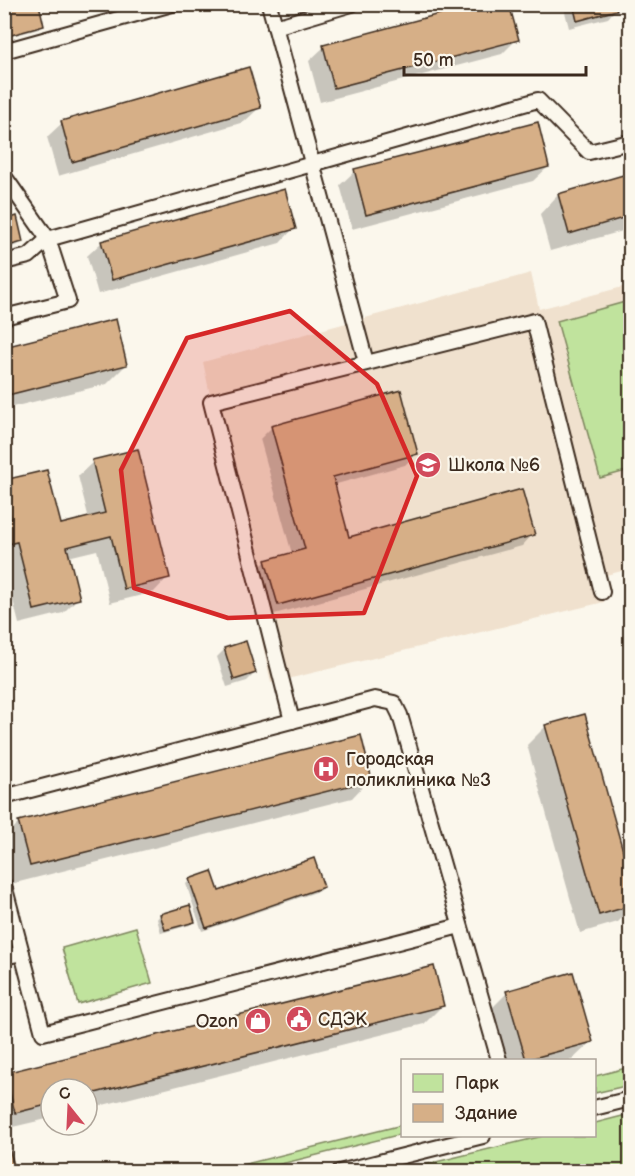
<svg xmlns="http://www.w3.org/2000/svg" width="635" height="1176" font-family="'Balsamiq Sans',sans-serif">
<rect width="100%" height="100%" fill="#fbf7ec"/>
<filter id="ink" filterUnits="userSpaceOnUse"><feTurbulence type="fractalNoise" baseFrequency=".0167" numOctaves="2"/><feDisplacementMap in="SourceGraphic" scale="12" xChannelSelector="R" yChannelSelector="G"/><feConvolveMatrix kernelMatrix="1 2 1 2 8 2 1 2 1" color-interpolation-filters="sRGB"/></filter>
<g filter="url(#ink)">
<!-- built -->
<polygon fill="#f0e1ce" points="531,273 539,309 630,285 630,569 598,577 604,602 271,683 203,362"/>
<!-- green -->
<g fill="#c0e39d" stroke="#7e865e" stroke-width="1.5">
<polygon points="625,302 630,321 630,470 600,478 557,321"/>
<polygon points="136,927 152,983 78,1004 62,948"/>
<polygon points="630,1067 630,1085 595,1093 595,1076"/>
<polygon points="630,1114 630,1169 621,1172 399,1171 543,1136 594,1136 595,1123"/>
<polygon points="402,1125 402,1134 253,1171 246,1171 242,1165"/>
</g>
<!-- shadow -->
<g fill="#0003">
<polygon points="4,4 43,26 39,29 4,38"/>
<polygon points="563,4 614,4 615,10 608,18 569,28"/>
<polygon points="517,39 502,54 320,102 309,61 324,47"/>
<polygon points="259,108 244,122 58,176 47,137 62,123"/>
<polygon points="548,167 533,181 352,229 340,185 355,171"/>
<polygon points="630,175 630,229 550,251 540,214 558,195"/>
<polygon points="4,221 22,241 18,245 4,249"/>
<polygon points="294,228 280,243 98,294 87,256 102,242"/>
<polygon points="4,348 126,365 107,384 4,409"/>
<polygon points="272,427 417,453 405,465 333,485 348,538 533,534 522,546 267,616 255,572 266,561 292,554 260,439"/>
<polygon points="93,462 168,577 154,592 110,603 97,550 68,557 78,598 63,613 19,624 4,564 4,482 60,526 89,519 78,476"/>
<polygon points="225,649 255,673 247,681 227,687 217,657"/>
<polygon points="584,715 630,881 630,910 618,922 580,933 527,745 546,726"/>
<polygon points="370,779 352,798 11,884 4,858 4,837 19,823"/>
<polygon points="190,880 218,893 322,887 319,891 202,931 186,884"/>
<polygon points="160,915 193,921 190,925 161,933 157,919"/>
<polygon points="507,993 591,1042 572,1060 498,1060 485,1015"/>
<polygon points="443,1005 424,1024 87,1109 87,1089 51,1089 51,1118 4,1129 4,1076 6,1075"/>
</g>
<!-- building -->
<g fill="#d6af87" stroke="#3b2a1e" stroke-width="1.5">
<polygon points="4,4 39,4 44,26 4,37"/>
<polygon points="477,4 509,4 519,40 334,88 323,45"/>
<polygon points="573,4 615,4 617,10 577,21"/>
<polygon points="249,67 261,108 72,162 61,121"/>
<polygon points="538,122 549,167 366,215 354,169"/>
<polygon points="630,173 630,216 569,234 558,194"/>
<polygon points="285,189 296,229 112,280 101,241"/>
<polygon points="17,216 23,242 4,247 4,220"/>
<polygon points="116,319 127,365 4,396 4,347"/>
<polygon points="401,390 418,454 333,477 349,537 522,489 535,535 278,605 265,560 305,549 271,426"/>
<polygon points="138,449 170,578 124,589 111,536 67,547 80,599 34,610 17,542 4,545 4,520 11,519 4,493 4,480 47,470 61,524 105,513 92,460"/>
<polygon points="246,641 256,673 234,680 224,648"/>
<polygon points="585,714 630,876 630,906 599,915 545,725"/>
<polygon points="361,735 372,780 30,866 18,821"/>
<polygon points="314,858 324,887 206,928 189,879 212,871 219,891"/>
<polygon points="190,905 195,922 165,930 160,914"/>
<polygon points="434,966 444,1006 87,1095 87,1089 51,1089 51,1104 15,1113 5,1073"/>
<polygon points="573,972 593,1042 526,1060 506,991"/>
<polygon points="9,1148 16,1172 4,1172 4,1150"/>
</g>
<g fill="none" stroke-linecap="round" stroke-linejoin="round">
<!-- service casing -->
<g stroke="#3b2a1e" stroke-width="18">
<g id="service">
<polyline points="269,4 366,362"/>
<polyline points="275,27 352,4"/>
<polyline points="4,51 172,4"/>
<polyline points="4,176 48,239 538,100 589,152 630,142"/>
<polyline points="4,262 29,256 48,239 68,301 4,317"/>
<polyline points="292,721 211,402 534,321 602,592"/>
<polyline points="4,797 375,699 394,703 400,715 499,1060"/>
<polyline points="4,885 43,1033 460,926"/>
<polyline points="4,957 22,953"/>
<polyline points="594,1108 630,1099"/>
<polyline points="339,1172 483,1136"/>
</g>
</g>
<!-- service -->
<use href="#service" stroke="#fbf7ec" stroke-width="14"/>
</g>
</g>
<!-- marked area -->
<path fill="#d62828" fill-opacity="0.2" stroke="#d62828" stroke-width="4.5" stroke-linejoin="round" d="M290,311L377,384L417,476L364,613L228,618L134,588L121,470L187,338Z"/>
<!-- icons -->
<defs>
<g id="school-disc" transform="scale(1.35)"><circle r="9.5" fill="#d1495b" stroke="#fbf7ec"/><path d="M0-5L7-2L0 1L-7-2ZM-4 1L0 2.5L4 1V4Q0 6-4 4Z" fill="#fff"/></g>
<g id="hospital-disc" transform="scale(1.35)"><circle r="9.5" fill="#d1495b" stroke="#fbf7ec"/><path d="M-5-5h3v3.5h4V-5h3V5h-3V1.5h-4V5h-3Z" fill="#fff"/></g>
<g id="civic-disc" transform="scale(1.35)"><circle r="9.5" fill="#d1495b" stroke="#fbf7ec"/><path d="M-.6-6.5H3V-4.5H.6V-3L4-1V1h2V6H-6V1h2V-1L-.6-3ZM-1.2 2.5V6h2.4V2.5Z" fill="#fff"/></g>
<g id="shop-disc" transform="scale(1.35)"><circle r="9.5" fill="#d1495b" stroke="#fbf7ec"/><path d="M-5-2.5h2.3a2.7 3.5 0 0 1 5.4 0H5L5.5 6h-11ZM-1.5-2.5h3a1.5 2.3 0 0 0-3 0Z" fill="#fff"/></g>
</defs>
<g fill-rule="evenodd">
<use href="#school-disc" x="428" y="465"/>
<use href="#hospital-disc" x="326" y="769"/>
<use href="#civic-disc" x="299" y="1019"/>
<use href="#shop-disc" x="258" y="1021"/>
</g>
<g text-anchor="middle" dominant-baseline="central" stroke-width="4.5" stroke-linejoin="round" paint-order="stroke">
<!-- poi labels -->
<g font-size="18" fill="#3b2a1e" stroke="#fbf7ec" text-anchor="start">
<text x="448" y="465">Школа №6</text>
<text x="346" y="759">Городская<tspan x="346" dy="21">поликлиника №3</tspan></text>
<text x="318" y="1019">СДЭК</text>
<text x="238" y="1021" text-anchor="end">Ozon</text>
</g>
</g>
<!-- margin -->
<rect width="635" height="1176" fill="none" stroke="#fbf7ec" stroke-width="24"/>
<rect x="12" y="12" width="611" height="1152" fill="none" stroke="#3b2a1e" stroke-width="2" filter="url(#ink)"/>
<!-- legend -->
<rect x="401" y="1059" width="195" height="78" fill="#fbf7ec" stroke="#aea59a" stroke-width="1.5"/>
<rect x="413" y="1074" width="30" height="18" fill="#c0e39d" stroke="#aea59a" stroke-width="1.5"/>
<text x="455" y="1089" font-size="18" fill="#3b2a1e">Парк</text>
<rect x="413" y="1104" width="30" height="18" fill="#d6af87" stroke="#aea59a" stroke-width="1.5"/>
<text x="455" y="1119" font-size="18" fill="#3b2a1e">Здание</text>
<!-- north arrow -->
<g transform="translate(69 1107) rotate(342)"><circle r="28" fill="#fbf7ec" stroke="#aea59a" stroke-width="1.5"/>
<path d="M0-4.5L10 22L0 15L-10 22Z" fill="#d1495b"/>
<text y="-9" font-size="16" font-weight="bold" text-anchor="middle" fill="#3b2a1e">С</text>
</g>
<!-- scale -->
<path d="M404 66v9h182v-9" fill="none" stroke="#3b2a1e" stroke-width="3"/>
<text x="413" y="66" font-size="18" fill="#3b2a1e" stroke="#fbf7ec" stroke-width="4.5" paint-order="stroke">50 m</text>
</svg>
